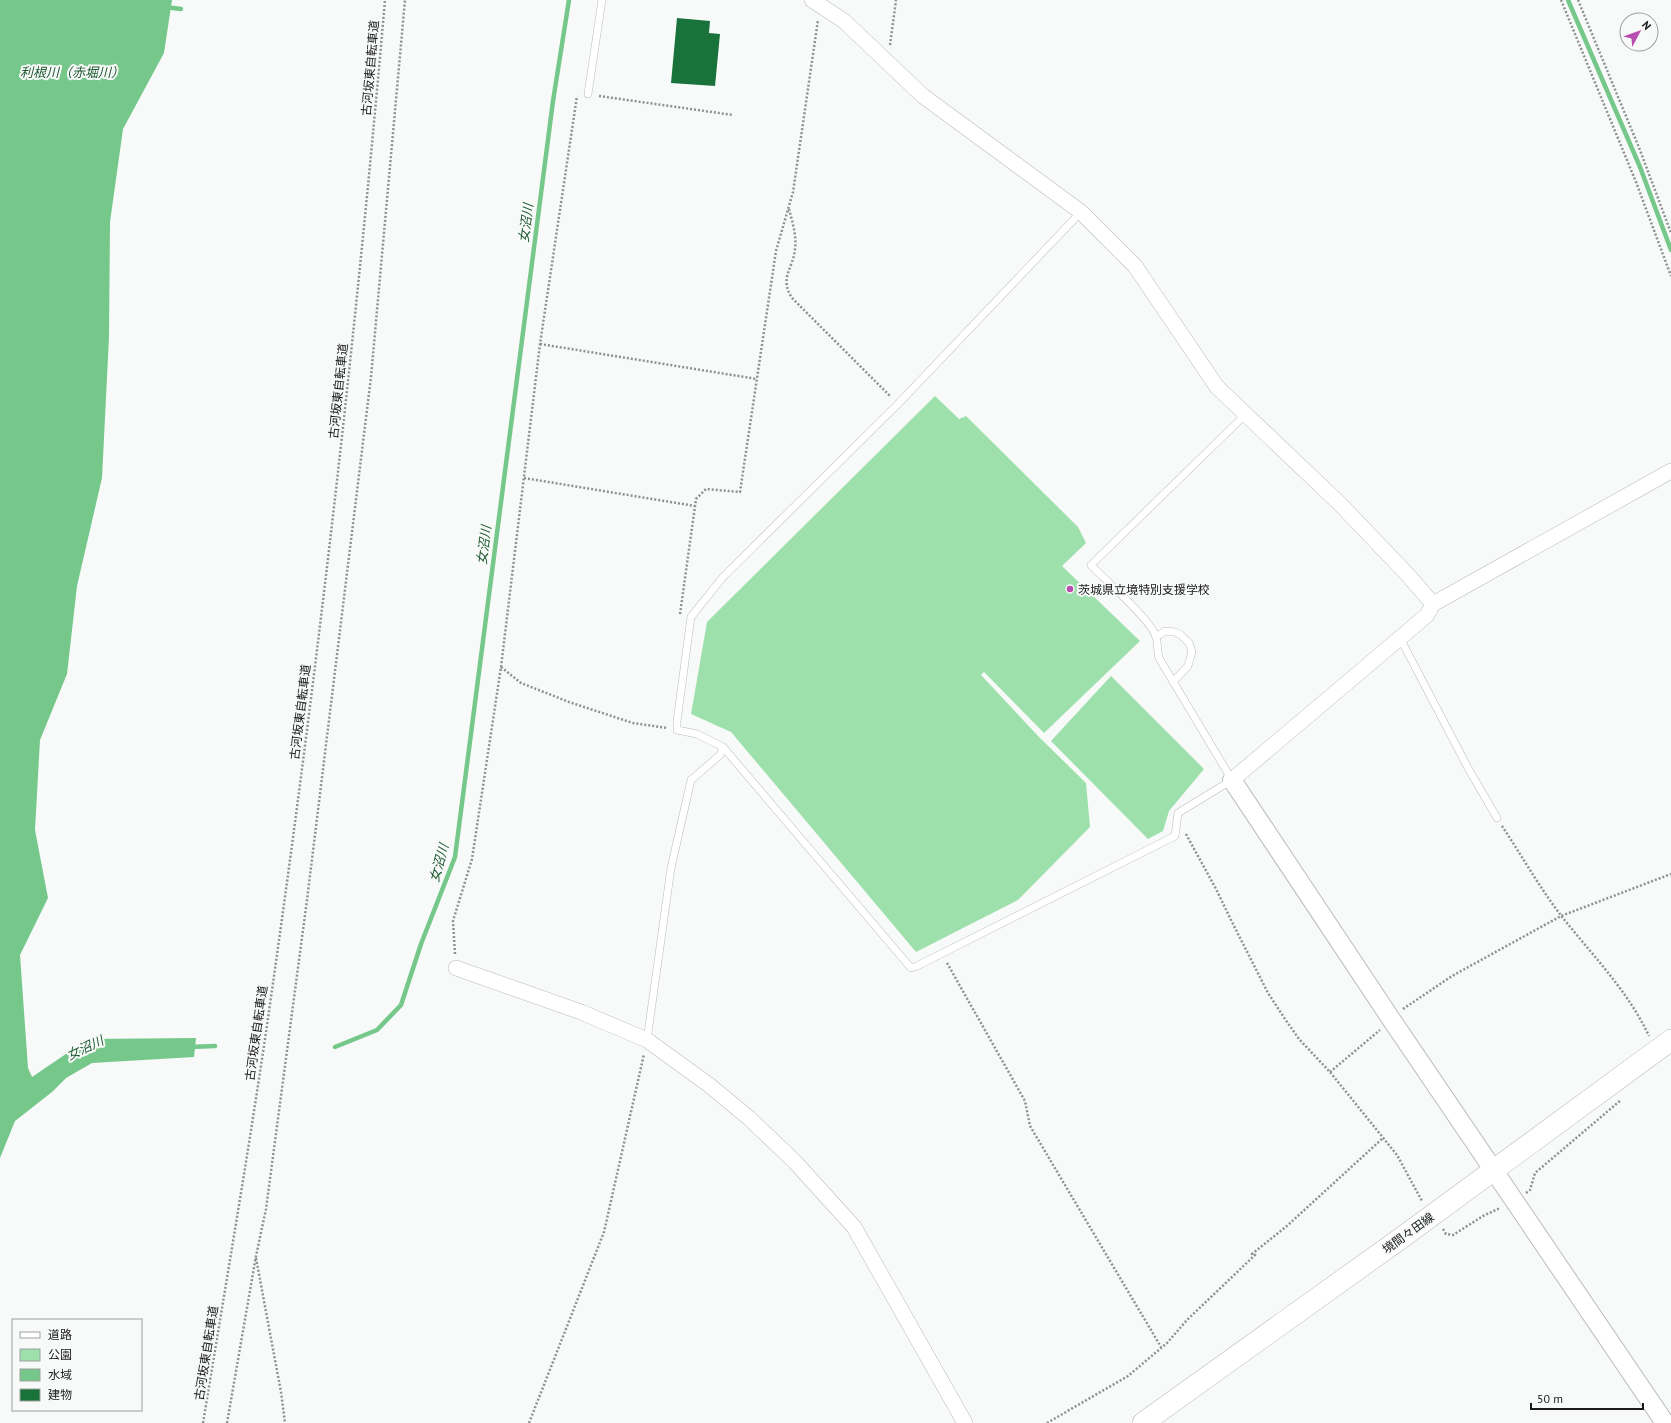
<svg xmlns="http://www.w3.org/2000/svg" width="1671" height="1423" font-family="'PT Sans','Noto Sans JP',sans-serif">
<rect width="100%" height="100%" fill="#f7faf8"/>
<!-- green -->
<g fill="#9ee0ac">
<polygon points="935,396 959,419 966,416 1078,527 1086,543 1062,566 1140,641 1044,733 984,672 981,675 1039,737 1086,783 1090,827 1018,900 916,952 731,732 691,714 707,622"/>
<polygon points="1111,676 1204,769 1169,811 1163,831 1148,839 1051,741"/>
</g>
<!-- water -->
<polygon fill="#75c88a" points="0,0 172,0 164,53 123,129 110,222 109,337 102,478 77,586 67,674 40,740 35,830 48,898 20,955 28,1068 32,1077 88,1039 196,1038 194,1057 92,1063 66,1078 52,1092 15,1121 0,1158"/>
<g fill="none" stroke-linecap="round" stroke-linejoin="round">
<!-- stream -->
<g stroke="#75c88a" stroke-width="4.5">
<polyline points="1568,0 1640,167 1671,250"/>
<polyline points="165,7 181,9"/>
<polyline points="189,1047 215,1046"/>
<polyline points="335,1047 377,1030 401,1005 421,944 455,857 553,101 569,0"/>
</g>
</g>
<!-- building -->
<polygon fill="#197239" points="677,18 710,21 709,33 720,34 715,86 671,83"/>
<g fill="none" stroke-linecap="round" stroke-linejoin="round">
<!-- service casing -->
<g stroke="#b9bcba" stroke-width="8">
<g id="service">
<polyline points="588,94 602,0"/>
<path d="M1081,212L898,404L723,577L691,617L677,721V730L697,734L723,747L911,968L917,966L1175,836L1178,813L1232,780L1159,658C1157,650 1158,642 1156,637C1152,621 1104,579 1091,565L1246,414"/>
<polyline points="1156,637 1165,631 1175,632 1181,635 1189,643 1192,652 1188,666 1173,682"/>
<polyline points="1400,638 1468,768 1497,818"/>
<polyline points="647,1040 671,868 691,780 720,755 723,747"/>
</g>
</g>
<!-- minor casing -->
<g stroke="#b9bcba" stroke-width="16">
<g id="minor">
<polyline points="812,0 844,21 923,96 1081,212 1135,266 1217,387 1340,504 1407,574 1433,604"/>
<polyline points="1232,780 1400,638 1427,615 1433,604 1671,471"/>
<polyline points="456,968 581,1012 647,1040 709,1085 749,1118 795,1162 854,1227 965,1423"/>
</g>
</g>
<!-- tertiary casing -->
<g stroke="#b9bcba" stroke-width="20">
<polyline id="tertiary" points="1232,780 1391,1019 1665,1423"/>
</g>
<!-- secondary casing -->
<g stroke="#b9bcba" stroke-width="22">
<polyline id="secondary" points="1143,1423 1404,1236 1671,1040"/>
</g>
<!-- path -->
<g stroke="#8f9190" stroke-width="2.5" stroke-dasharray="2 2" stroke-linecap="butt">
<polyline points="1561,0 1636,182 1671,276"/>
<polyline points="1578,0 1640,150 1671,233"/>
<polyline points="890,45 896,0"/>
<polyline points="599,96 733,115"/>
<path d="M789,209C792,221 797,236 795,249C793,269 779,278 792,298L891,397"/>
<polyline points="540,344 757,379"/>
<polyline points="524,478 695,506"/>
<polyline points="680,614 696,499 706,489 740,492 776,251 793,192 818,20"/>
<polyline points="501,667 521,683 569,702 633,723 667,728"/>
<path d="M1502,826C1522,856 1541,890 1563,918C1593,956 1628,991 1649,1036"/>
<polyline points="1186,834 1216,889 1234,926 1268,993 1285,1019 1299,1039 1330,1072 1397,1155 1422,1201"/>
<polyline points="455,954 453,921 472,859 501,667 540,344 577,96"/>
<polyline points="947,963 1025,1101 1030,1126 1161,1347"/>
<polyline points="1403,1009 1452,976 1561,916 1671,874"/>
<polyline points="1330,1072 1380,1030"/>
<polyline points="1526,1193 1530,1190 1535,1173 1621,1100"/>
<polyline points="1443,1229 1446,1234 1453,1235 1483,1216 1500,1208"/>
<polyline points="256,1258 281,1392 285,1423"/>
<path d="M203,1423C224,1295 246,1167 265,1039C315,693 355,347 385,0"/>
<polyline points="227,1423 256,1256 266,1209 307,900 371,377 405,0"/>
<polyline points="529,1423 604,1232 644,1054"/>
<polyline points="1047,1423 1128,1376 1167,1343 1187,1320 1255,1255 1252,1254 1288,1225 1383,1138"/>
</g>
<!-- service -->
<use href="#service" stroke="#fff" stroke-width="7"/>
<!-- minor -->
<use href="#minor" stroke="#fff" stroke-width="15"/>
<!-- tertiary -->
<use href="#tertiary" stroke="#fff" stroke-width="18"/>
<!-- secondary -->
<use href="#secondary" stroke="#fff" stroke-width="21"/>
</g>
<!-- markers -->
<circle fill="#b84eb0" stroke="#f7faf8" stroke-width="1.5" cx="1070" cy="589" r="4"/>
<g text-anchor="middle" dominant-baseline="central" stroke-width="4" stroke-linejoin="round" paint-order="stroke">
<!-- street labels -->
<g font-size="12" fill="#191a19" stroke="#f7faf8">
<text transform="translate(370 68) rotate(-85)">古河坂東自転車道</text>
<text transform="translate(338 391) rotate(-84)">古河坂東自転車道</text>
<text transform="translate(300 712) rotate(-83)">古河坂東自転車道</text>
<text transform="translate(256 1033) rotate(-82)">古河坂東自転車道</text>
<text transform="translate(1408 1233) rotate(-36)">境間々田線</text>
<text transform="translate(206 1353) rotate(-81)">古河坂東自転車道</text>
</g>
<!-- poi labels -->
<g font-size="12" fill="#191a19" stroke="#f7faf8" text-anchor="start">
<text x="1078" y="589">茨城県立境特別支援学校</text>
</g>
<!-- water labels -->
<g font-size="13" font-style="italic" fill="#1c572f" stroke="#f7faf8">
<text x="72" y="72">利根川（赤堀川）</text>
<text transform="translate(526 223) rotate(-83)">女沼川</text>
<text transform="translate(484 545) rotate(-83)">女沼川</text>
<text transform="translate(439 863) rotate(-74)">女沼川</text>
<text transform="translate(85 1048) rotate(-25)">女沼川</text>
</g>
</g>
<!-- legend -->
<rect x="12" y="1319" width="130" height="92" fill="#f7faf8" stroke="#9ea09f"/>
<rect x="20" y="1332" width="20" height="6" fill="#ffffff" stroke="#9ea09f"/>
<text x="48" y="1339" font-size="12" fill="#191a19">道路</text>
<rect x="20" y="1349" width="20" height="12" fill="#9ee0ac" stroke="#9ea09f"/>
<text x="48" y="1359" font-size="12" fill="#191a19">公園</text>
<rect x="20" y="1369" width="20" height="12" fill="#75c88a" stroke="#9ea09f"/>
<text x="48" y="1379" font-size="12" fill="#191a19">水域</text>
<rect x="20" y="1389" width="20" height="12" fill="#197239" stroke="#9ea09f"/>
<text x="48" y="1399" font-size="12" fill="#191a19">建物</text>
<!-- north arrow -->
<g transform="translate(1639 32) rotate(49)"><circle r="19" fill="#f7faf8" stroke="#9ea09f"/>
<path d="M0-3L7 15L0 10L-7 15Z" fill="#b84eb0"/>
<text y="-6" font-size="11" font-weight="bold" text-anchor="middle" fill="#191a19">N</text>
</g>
<!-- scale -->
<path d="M1531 1403v6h112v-6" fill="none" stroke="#191a19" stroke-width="2"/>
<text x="1537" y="1403" font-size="12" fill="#191a19" stroke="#f7faf8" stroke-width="3" paint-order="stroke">50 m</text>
</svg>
